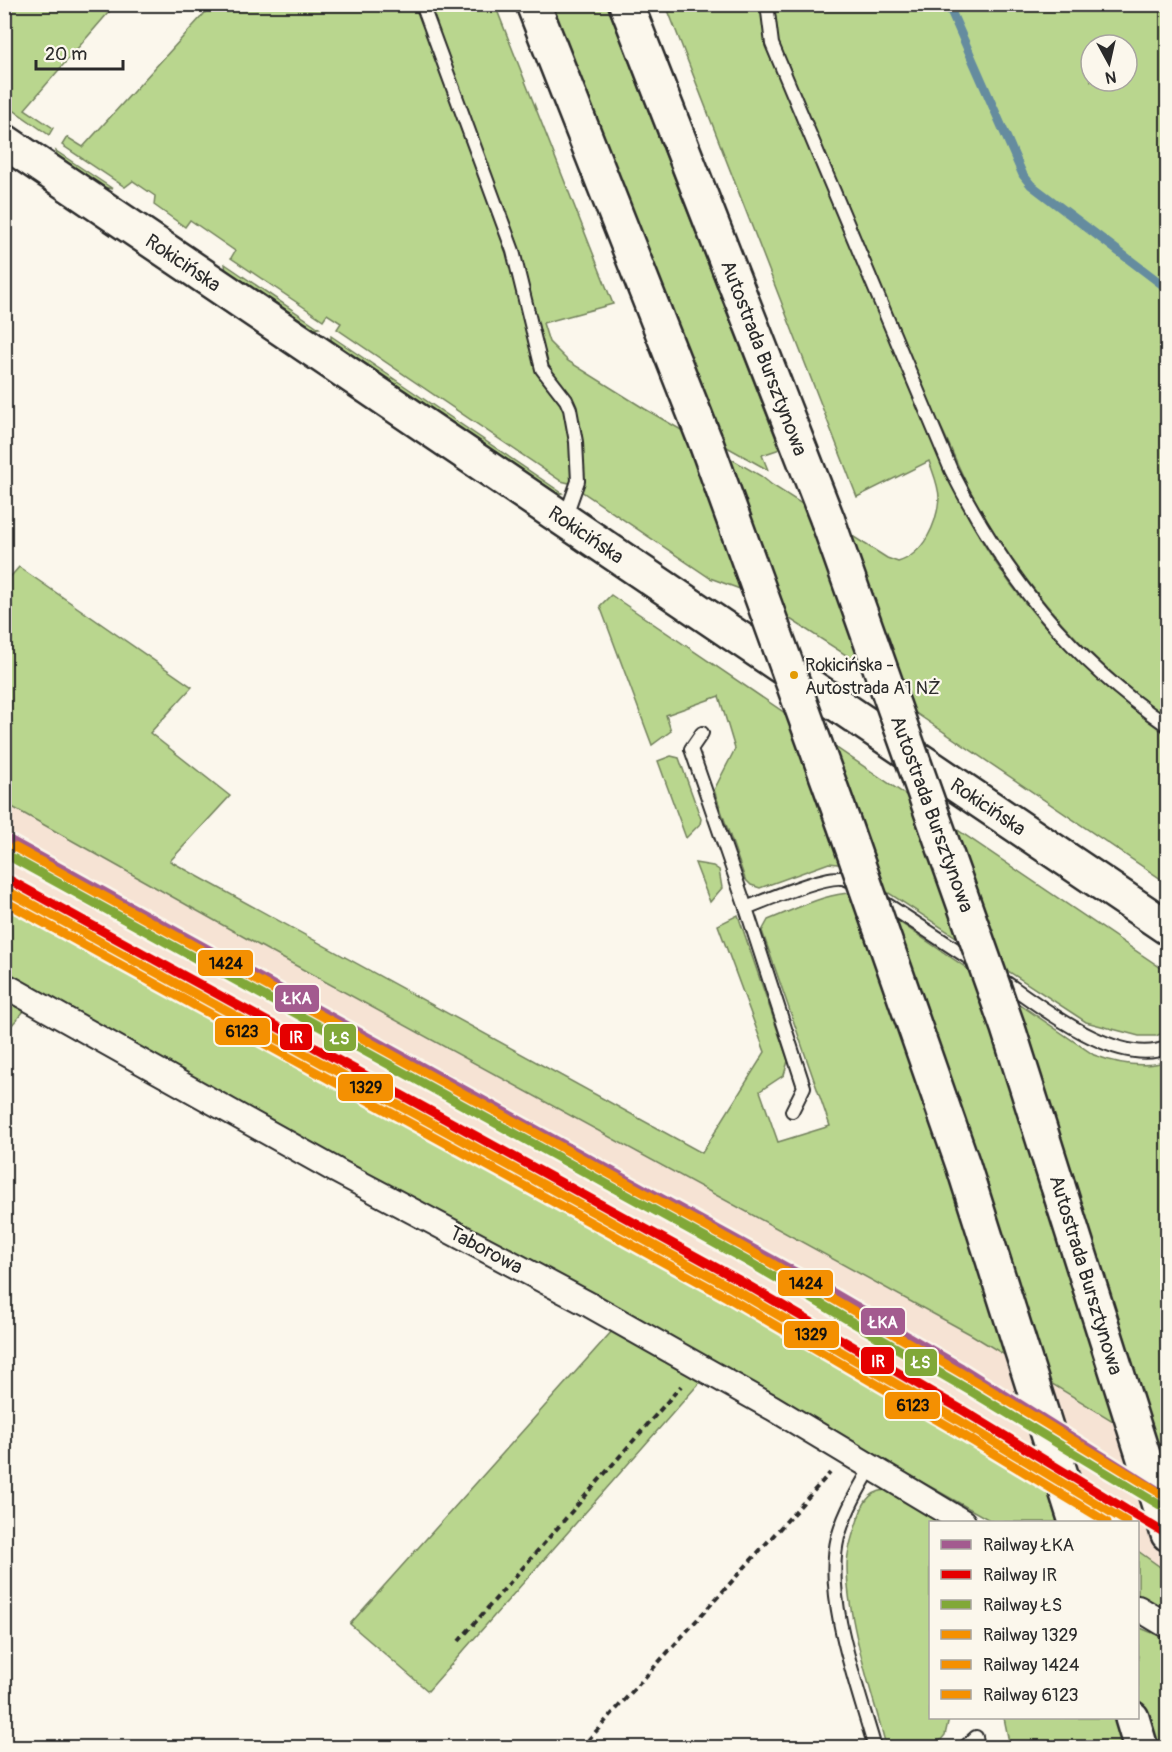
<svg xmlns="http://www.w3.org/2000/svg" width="1172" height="1752" font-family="Pangolin,sans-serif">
<rect width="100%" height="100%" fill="#fbf7ec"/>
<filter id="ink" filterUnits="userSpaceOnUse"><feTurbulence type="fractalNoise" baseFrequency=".0167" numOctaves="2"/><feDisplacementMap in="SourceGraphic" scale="12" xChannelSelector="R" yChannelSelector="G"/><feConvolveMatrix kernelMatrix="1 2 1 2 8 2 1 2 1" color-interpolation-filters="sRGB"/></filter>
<g filter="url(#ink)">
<!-- built -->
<polygon fill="#f6e3d4" points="5,803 260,946 972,1335 1167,1454 1167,1572 1138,1551 1138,1522 1094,1522 1015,1469 674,1270 5,903"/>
<!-- green -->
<g fill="#b9d68e" stroke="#72805c" stroke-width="1.5" fill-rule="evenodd">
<polygon points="5,4 115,5 25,109 53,128 49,135 5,104"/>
<path d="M212,5H495L613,304L543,323L549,342L568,361L645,409L761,476L772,485L887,558L898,562C924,554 937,524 939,498C939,486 933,473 929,461L857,497L666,5H1167V717C1084,658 1019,581 971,492C959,470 951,447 940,425L928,431C942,461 955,492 971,522C1018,609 1088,678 1167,735V883L895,699L857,662L748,592L710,578L569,483L561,481L337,329L341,323L327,314L323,320L231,258L235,251L190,220L185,227L154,205L155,196L133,181L125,187L62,145L67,137L83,147ZM1091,45H1127V81H1091Z"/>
<polygon points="551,5 607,5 780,449 762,455 768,470 725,446"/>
<polygon points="56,151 113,189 97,186 58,159"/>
<polygon points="225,264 319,328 311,329 226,272"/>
<polygon points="331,336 562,493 555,494 331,343"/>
<path d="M19,567L192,687L150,733L230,796L170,861L702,1153L765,1052L718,925L738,915L788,1061L784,1075L760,1091L778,1142L830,1126L762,931L768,920C792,911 833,889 858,894L1094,1055C1118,1064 1143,1069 1167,1061V1454L972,1335L260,946L5,803V583Z"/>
<polygon points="611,595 1167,972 1167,1031 1156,1036 1139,1036 1086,1022 846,865 829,863 760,888 751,885 745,879 714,790 735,749 719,696 666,715 671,731 652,745 600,606"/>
<polygon points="671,756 679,758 701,819 700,824 686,838 658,761"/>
<polygon points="695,863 713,866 719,870 722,888 710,902"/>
<polygon points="4,903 674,1270 1015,1469 1094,1522 993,1522 594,1297 418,1205 5,975"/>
<polygon points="5,1000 24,1011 5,1033"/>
<polygon points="613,1330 702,1380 428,1691 350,1624"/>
<path d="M885,1490L894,1493L943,1522H930V1718H949L945,1735L935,1747H889L885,1742C871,1689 847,1620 847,1566C847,1551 852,1536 857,1522C862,1506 867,1492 885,1490Z"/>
<polygon points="1138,1551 1167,1572 1167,1614 1138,1596"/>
<polygon points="1138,1627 1167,1639 1167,1747 1010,1747 1004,1718 1138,1718"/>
</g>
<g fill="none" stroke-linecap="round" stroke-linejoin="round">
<!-- stream -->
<polyline stroke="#658c9f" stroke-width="9" points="948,4 1023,175 1031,185 1168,289"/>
<!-- service casing -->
<g stroke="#2b2b2b" stroke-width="16">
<g id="service">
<polyline points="422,4 513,251 542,369 566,400 570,409 576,442 578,481 565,518"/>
<path d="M767,4L772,44L951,470C1004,575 1070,659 1168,726"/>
<polyline points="702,733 691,749 746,908 804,1087 792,1111"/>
<polyline points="877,898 978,964"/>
<path d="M746,908C766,900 822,876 841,878C847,878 852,882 858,886"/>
<path d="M998,977C1038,1004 1118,1070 1168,1047"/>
<path d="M872,1466C859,1488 845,1512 838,1537C823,1597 858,1688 875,1748"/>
<polyline points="964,1748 976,1737 978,1748"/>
</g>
</g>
<!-- minor casing -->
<g stroke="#2b2b2b" stroke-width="28">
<g id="minor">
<polyline points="4,985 337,1171 590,1305 773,1408 963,1522"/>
<polyline points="1138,1608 1168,1626"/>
</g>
</g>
<!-- secondary casing -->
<g stroke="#2b2b2b" stroke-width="38">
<polyline id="secondary" points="4,141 1168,928"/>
</g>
<!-- motorway casing -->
<g stroke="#2b2b2b" stroke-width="38">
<g id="motorway">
<polyline points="533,4 706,443"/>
<polyline points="626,4 828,521"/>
<polyline points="1057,1183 1168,1534"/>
<polyline points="1132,1718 1141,1748"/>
</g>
</g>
<!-- path -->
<g stroke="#2b2b2b" stroke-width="4" stroke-dasharray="6 4.5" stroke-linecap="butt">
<polyline points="459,1641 681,1386"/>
<polyline points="581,1748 830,1473"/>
</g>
<!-- service -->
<use href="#service" stroke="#fbf7ec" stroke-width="12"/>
<!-- minor -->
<use href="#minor" stroke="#fbf7ec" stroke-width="24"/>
<!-- secondary -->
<use href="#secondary" stroke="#fbf7ec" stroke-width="33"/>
<!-- motorway -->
<use href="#motorway" stroke="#fbf7ec" stroke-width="33"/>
<!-- motorway-bridge casing -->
<g stroke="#2b2b2b" stroke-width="38" stroke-linecap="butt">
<g id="motorway-bridge">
<polyline points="706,443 844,824 963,1165 1076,1522"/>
<polyline points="828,521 1008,1028 1057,1183"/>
</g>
</g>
<!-- motorway-bridge -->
<use href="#motorway-bridge" stroke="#fbf7ec" stroke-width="33"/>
<!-- rail-1 casing -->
<g stroke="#fbf7ec" stroke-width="14">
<polyline id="rail-1" points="4,837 830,1291 962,1368 1168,1497"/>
</g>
<!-- rail-2 casing -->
<g stroke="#fbf7ec" stroke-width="14">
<polyline id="rail-2" points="4,877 737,1279 964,1411 1163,1532"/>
</g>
<!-- rail-3 casing -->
<g stroke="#fbf7ec" stroke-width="14">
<polyline id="rail-3" points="9,856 747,1261 974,1393 1168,1510"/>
</g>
<!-- rail-4 casing -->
<g stroke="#fbf7ec" stroke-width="14">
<polyline id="rail-4" points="4,889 732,1288 958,1420 1127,1522"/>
</g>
<!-- rail-5 casing -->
<g stroke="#fbf7ec" stroke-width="14">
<polyline id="rail-5" points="14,847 752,1252 980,1384 1168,1498"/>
</g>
<!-- rail-6 casing -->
<g stroke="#fbf7ec" stroke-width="14">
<polyline id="rail-6" points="4,901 727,1297 953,1429 1107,1522"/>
</g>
<!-- rail-1 -->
<use href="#rail-1" stroke="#a35b8f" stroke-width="9"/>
<!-- rail-2 -->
<use href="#rail-2" stroke="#e50000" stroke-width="9"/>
<!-- rail-3 -->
<use href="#rail-3" stroke="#81a838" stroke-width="9"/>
<!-- rail-4 -->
<use href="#rail-4" stroke="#f49002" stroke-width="9"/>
<!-- rail-5 -->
<use href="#rail-5" stroke="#f49002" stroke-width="9"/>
<!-- rail-6 -->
<use href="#rail-6" stroke="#f49002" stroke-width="9"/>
</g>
</g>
<!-- markers -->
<circle fill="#e39a04" stroke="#fbf7ec" stroke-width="2" cx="794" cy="675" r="5"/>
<g text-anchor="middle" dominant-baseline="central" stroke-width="4.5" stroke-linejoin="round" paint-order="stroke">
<!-- bus labels -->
<g font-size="18" fill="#2b2b2b" stroke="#fbf7ec" text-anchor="start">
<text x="805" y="665">Rokicińska -<tspan x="805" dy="23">Autostrada A1 NŻ</tspan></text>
</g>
<!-- street labels -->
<g font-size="20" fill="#2b2b2b" stroke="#fbf7ec">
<text transform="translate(183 263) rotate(34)">Rokicińska</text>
<text transform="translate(764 358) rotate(69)">Autostrada Bursztynowa</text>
<text transform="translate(586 535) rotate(34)">Rokicińska</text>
<text transform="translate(988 807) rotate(34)">Rokicińska</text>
<text transform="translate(932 814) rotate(70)">Autostrada Bursztynowa</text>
<text transform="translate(486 1250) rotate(28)">Taborowa</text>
<text transform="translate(1086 1275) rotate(73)">Autostrada Bursztynowa</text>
</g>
</g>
<g stroke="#fbf7ec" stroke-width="2">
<rect x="197" y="949" width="57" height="28" rx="6" fill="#f49002"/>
<rect x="274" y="984" width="46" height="29" rx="6" fill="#a35b8f"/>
<rect x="214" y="1017" width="57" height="29" rx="6" fill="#f49002"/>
<rect x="279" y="1023" width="34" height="28" rx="6" fill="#e50000"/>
<rect x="323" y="1023" width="34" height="29" rx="6" fill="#81a838"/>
<rect x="337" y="1073" width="57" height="29" rx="6" fill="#f49002"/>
<rect x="777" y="1269" width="57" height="28" rx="6" fill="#f49002"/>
<rect x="860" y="1307" width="46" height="29" rx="6" fill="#a35b8f"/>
<rect x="783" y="1320" width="57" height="29" rx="6" fill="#f49002"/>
<rect x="860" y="1346" width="35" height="29" rx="6" fill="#e50000"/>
<rect x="904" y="1348" width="34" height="29" rx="6" fill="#81a838"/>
<rect x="884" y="1391" width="57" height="29" rx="6" fill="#f49002"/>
</g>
<g font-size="16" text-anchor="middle" font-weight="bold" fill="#fff">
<text x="297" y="1004">ŁKA</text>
<text x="296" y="1043">IR</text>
<text x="340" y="1044">ŁS</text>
<text x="883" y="1328">ŁKA</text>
<text x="878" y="1367">IR</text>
<text x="921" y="1368">ŁS</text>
</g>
<g font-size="16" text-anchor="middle" font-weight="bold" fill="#111">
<text x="226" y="969">1424</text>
<text x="242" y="1037">6123</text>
<text x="366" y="1093">1329</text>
<text x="806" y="1289">1424</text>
<text x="811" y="1340">1329</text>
<text x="913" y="1411">6123</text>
</g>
<!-- margin -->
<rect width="1172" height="1752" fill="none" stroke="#fbf7ec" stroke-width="24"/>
<rect x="12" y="12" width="1148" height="1728" fill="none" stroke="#2b2b2b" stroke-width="2" filter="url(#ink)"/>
<!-- legend -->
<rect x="929" y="1521" width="210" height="198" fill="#fbf7ec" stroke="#a8a59f" stroke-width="1.5"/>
<rect x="941" y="1540" width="30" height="9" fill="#a35b8f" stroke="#a8a59f" stroke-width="1.5"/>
<text x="983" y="1551" font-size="18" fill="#2b2b2b">Railway ŁKA</text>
<rect x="941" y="1570" width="30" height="9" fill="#e50000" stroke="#a8a59f" stroke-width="1.5"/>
<text x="983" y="1581" font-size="18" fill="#2b2b2b">Railway IR</text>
<rect x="941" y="1600" width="30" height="9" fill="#81a838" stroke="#a8a59f" stroke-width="1.5"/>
<text x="983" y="1611" font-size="18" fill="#2b2b2b">Railway ŁS</text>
<rect x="941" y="1630" width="30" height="9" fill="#f49002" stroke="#a8a59f" stroke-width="1.5"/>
<text x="983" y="1641" font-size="18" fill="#2b2b2b">Railway 1329</text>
<rect x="941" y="1660" width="30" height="9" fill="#f49002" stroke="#a8a59f" stroke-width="1.5"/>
<text x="983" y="1671" font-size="18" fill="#2b2b2b">Railway 1424</text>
<rect x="941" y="1690" width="30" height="9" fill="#f49002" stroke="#a8a59f" stroke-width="1.5"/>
<text x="983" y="1701" font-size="18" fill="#2b2b2b">Railway 6123</text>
<!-- north arrow -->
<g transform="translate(1109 63) rotate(172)"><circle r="28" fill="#fbf7ec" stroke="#a8a59f" stroke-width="1.5"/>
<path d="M0-4.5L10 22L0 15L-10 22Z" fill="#2b2b2b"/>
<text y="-9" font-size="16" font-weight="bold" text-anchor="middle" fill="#2b2b2b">N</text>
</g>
<!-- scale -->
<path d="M36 60v9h87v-9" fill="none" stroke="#2b2b2b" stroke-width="3"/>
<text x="45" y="60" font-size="18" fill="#2b2b2b" stroke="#fbf7ec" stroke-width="4.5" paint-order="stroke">20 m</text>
</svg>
